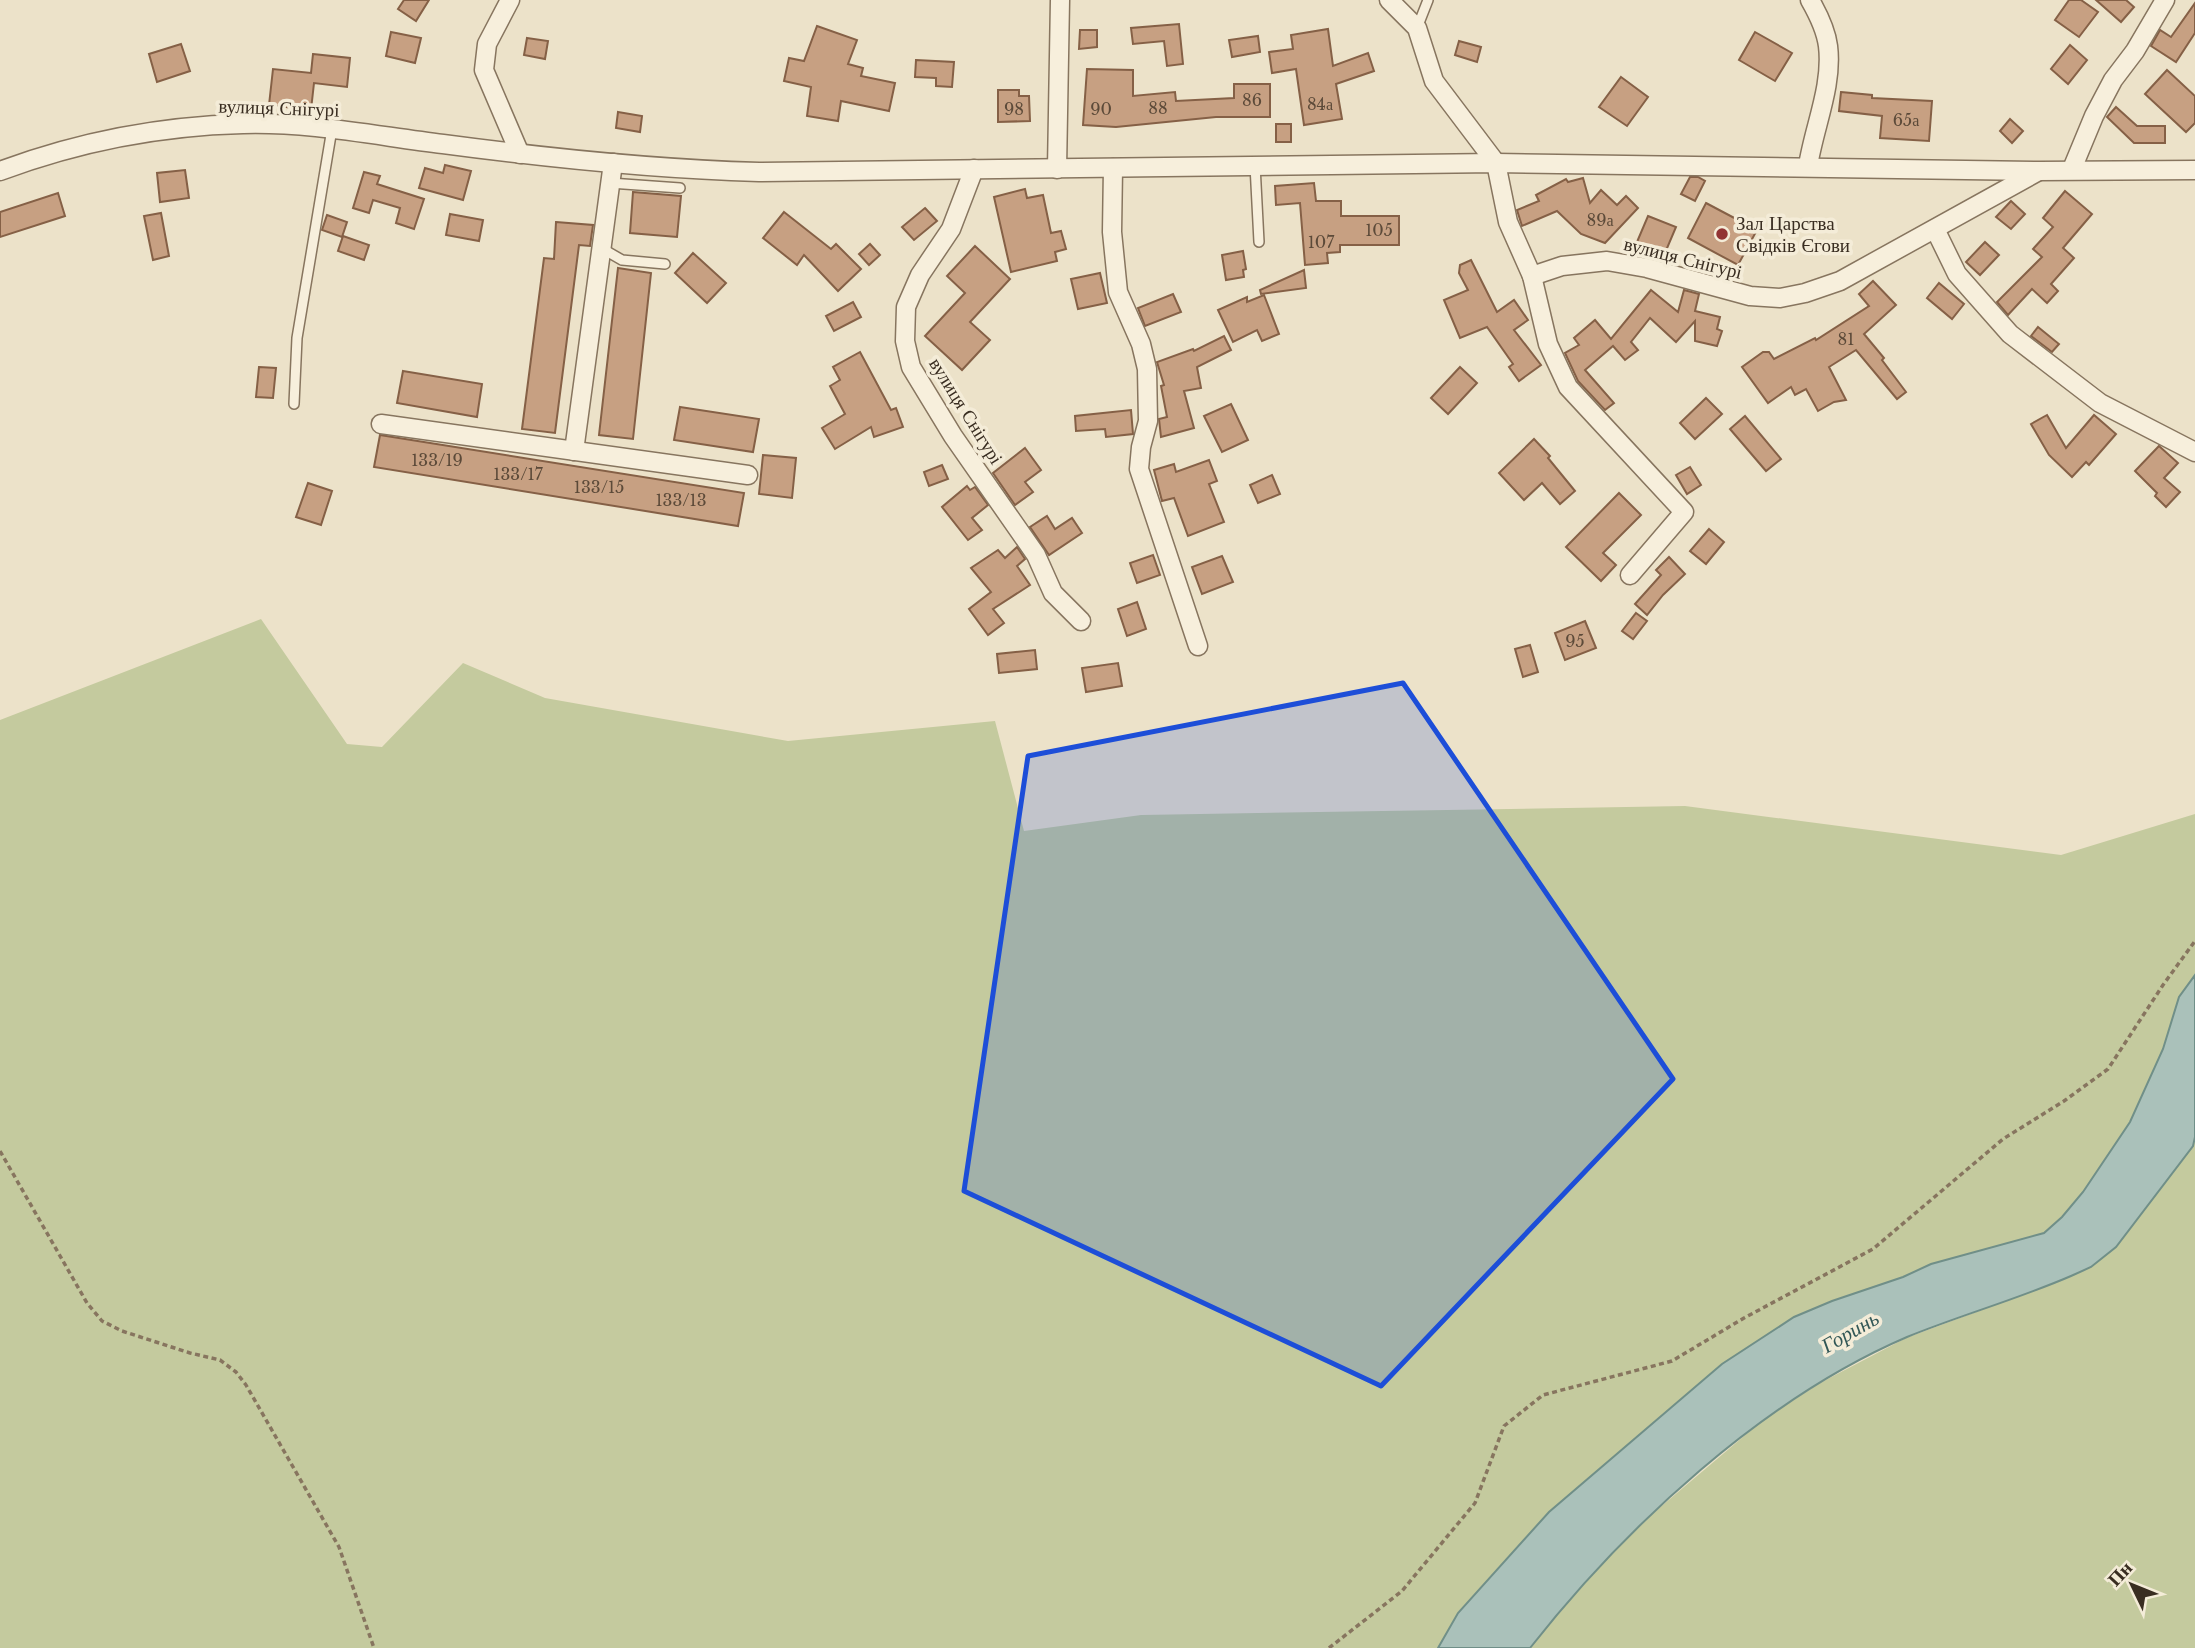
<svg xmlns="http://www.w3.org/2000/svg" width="2195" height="1648" font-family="'Libre Baskerville',serif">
<rect width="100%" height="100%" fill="#ece2c9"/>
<!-- green -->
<g fill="#c4ca9e">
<polygon points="261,619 347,744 382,747 463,663 545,698 788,741 995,721 1024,831 1141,815 1685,806 2061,855 2195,814 2195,975 2179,997 2163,1049 2130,1122 2083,1192 2062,1217 2044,1233 1931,1264 1903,1277 1832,1301 1794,1317 1722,1364 1549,1512 1458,1612 1438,1648 0,1648 0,720"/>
<polygon points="2195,1137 2195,1648 1530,1648 1555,1617 1631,1532 1763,1420 1820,1383 1906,1338 2054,1283 2091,1267 2116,1247 2169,1175 2183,1160 2193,1146"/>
</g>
<!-- water -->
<path fill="#aac1ba" stroke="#708f88" stroke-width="2" d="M2195,975V1137L2193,1146L2116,1247L2091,1267L2071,1276C2018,1299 1961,1315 1907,1337C1763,1399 1626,1526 1530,1648H1438L1458,1613L1549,1512L1722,1364L1794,1317L1832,1301L1903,1277L1931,1264L2044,1233L2062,1217L2083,1192L2130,1122L2163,1049L2179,997Z"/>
<!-- building -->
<g fill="#c7a082" stroke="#856046" stroke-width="2">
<polygon points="404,0 429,0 416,21 398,9"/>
<polygon points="2069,0 2081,0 2098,12 2079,37 2055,20"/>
<polygon points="2096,0 2126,0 2134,7 2121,22"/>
<polygon points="2195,3 2195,33 2176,62 2151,46 2160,30 2171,37"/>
<polygon points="1179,24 1183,64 1167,66 1164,41 1133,44 1131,28"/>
<polygon points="817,26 857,40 848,64 863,68 861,76 895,83 889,111 841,101 838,121 807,116 811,87 784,81 789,58 804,61"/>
<polygon points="1328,29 1333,66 1368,53 1374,71 1336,84 1342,119 1304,125 1296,69 1272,73 1269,52 1293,49 1291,35"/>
<polygon points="1080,30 1097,30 1097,47 1079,49"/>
<polygon points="391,32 421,38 415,63 386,56"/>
<polygon points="1755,32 1792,53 1775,81 1739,60"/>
<polygon points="1258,36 1260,52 1232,57 1229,40"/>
<polygon points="527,38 548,41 545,59 524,55"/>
<polygon points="1459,41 1481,47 1477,62 1455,55"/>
<polygon points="181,44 190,71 157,82 149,54"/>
<polygon points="2070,45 2087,60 2068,84 2051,69"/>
<polygon points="313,54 350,58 347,87 314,83 311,110 269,105 273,69 311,73"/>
<polygon points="916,60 954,62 952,87 936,86 936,78 915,77"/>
<polygon points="1087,69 1133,70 1133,96 1175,92 1176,101 1234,98 1234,84 1270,84 1270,117 1216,117 1116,127 1083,125"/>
<polygon points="2167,70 2195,96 2195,123 2186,132 2145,94"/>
<polygon points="1621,77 1648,97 1627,126 1599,107"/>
<polygon points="998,90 1019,90 1019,96 1029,96 1030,121 998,122"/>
<polygon points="1841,92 1872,95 1872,98 1932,101 1929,141 1880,138 1882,116 1839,111"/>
<polygon points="2116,107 2137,126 2165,126 2165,143 2134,143 2107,117"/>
<polygon points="618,112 642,116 640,132 616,128"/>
<polygon points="2010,119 2023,131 2012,143 2000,131"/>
<rect x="1276" y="124" width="15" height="18"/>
<polygon points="445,165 471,171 463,200 419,188 425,168 443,173"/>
<polygon points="185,170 189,198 160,202 157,173"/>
<polygon points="364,172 380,176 377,184 424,199 414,229 396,223 400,208 373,200 369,213 353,208"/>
<polygon points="1690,177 1698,177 1705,181 1695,201 1681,194"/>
<polygon points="1583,178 1590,203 1601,190 1617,205 1626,196 1638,208 1605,243 1581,234 1557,211 1522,226 1517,210 1539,201 1536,195 1566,179 1568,182"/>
<polygon points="1314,183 1316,201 1341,201 1341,216 1399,216 1399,245 1340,245 1340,252 1327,253 1328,263 1305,265 1300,203 1276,205 1275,186"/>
<polygon points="1025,189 1027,198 1043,195 1051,233 1061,231 1066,249 1055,252 1057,261 1011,272 994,197"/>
<polygon points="2065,191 2092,214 2063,248 2074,258 2051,284 2058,291 2047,303 2032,289 2008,315 1997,302 2042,257 2033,249 2053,227 2043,218"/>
<polygon points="633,192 681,196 677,237 630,233"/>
<polygon points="58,193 65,216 0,237 0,212"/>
<polygon points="2011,201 2025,214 2011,229 1996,217"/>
<polygon points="1706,203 1757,230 1738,265 1688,238"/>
<polygon points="925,208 937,221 914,240 902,227"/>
<polygon points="784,212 831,249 836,244 861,269 838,291 804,255 797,265 763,238"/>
<polygon points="161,213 169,256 153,260 144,216"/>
<polygon points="450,214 483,220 479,241 446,235"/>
<polygon points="327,215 347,222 342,237 322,230"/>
<polygon points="1648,216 1676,227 1662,260 1634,254 1634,249"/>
<polygon points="556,222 593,225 590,246 579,245 555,433 522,429 544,258 554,259"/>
<polygon points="343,236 369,245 364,260 338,251"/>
<polygon points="1985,242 1999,255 1980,275 1966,262"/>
<polygon points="870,244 880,255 869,265 859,254"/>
<polygon points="975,246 1010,279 970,322 990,340 962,370 925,336 965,293 947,276"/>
<polygon points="1243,251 1246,269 1243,270 1244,277 1226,280 1222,255"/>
<polygon points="693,253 726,283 707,303 675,273"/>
<polygon points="1471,260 1497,312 1514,300 1528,320 1514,330 1541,365 1519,381 1509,367 1513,364 1487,327 1460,338 1444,300 1468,290 1459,273 1460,265"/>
<polygon points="618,268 651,273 633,439 599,435"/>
<polygon points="1304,270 1306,288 1261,294 1260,290"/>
<polygon points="1100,273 1107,303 1078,309 1071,279"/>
<polygon points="1873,281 1896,305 1864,334 1884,358 1882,360 1906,392 1897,399 1856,350 1829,367 1846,400 1834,402 1818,411 1806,389 1795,395 1791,387 1768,403 1742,367 1763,352 1769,352 1774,359 1815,338 1816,340 1869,306 1859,294"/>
<polygon points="1939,283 1964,304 1952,319 1927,298"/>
<polygon points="1651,290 1678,312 1684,290 1699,294 1695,311 1720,317 1717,329 1722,331 1717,346 1695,341 1695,321 1676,342 1650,318 1631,342 1638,350 1625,360 1613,346 1585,370 1614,403 1605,410 1578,381 1565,353 1579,345 1574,338 1595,320 1611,339"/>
<polygon points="1173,294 1181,312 1145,326 1138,308"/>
<polygon points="1264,295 1279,334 1262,341 1257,330 1233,342 1218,310 1247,297 1247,302"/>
<polygon points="853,302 861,317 834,331 826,316"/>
<polygon points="2038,327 2059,344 2052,352 2031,336"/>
<polygon points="1224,336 1231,350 1197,367 1201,388 1184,391 1194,428 1161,437 1159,419 1167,417 1161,386 1164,385 1157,362 1193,349 1194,351"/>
<polygon points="860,352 891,410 896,408 903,427 874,437 871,427 835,449 822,428 845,414 830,386 840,380 833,367"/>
<polygon points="259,367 276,368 273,398 256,397"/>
<polygon points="1460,367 1477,383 1448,414 1431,398"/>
<polygon points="403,371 482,384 477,417 397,403"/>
<polygon points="1706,398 1722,414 1695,439 1680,423"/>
<polygon points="1231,404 1248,440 1222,452 1204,416"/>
<polygon points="680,407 759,419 753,452 674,440"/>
<polygon points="1131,410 1133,434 1106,437 1105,429 1076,431 1075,416"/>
<polygon points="2047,415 2066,448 2094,415 2116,434 2089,465 2086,462 2072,477 2049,455 2031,424"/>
<polygon points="1745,416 1781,459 1766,471 1730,429"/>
<polygon points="380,435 744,493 738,526 374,467"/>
<polygon points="1534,439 1550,456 1548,458 1575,491 1560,504 1542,483 1524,500 1499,473"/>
<polygon points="2159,446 2178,463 2164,478 2180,492 2166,507 2155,496 2157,493 2135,471"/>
<polygon points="1025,448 1041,470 1025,482 1033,492 1015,505 993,473"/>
<polygon points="763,455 796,458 792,498 759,494"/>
<polygon points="1209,460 1217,481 1209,484 1224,522 1188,536 1174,498 1162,501 1154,470 1174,464 1176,472"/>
<polygon points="942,465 948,479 929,486 924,472"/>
<polygon points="1690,467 1701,485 1687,494 1676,475"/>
<polygon points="1272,475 1280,494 1258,503 1250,485"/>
<polygon points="308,483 332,491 321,525 296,517"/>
<polygon points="967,486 970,490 975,487 988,505 972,518 982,530 968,540 942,507"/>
<polygon points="1619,493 1641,515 1603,553 1616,565 1601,581 1566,547"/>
<polygon points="1047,516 1055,529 1072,518 1082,533 1049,555 1030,527"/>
<polygon points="1709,529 1724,542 1706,564 1690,551"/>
<polygon points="1017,547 1025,559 1017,566 1030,585 993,609 1004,623 988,635 969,609 991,592 971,568 998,550 1005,558"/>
<polygon points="1153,555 1160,575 1137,583 1130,563"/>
<polygon points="1222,556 1233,582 1202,594 1192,567"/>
<polygon points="1669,557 1685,574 1663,595 1647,615 1635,604 1661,575 1656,570"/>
<polygon points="1137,602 1146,629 1127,636 1118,609"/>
<polygon points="1636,613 1647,621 1633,639 1622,631"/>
<polygon points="1585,621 1596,648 1565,660 1555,633"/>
<polygon points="1530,645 1538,672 1523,677 1515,649"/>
<polygon points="1035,650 1037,669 999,673 997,654"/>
<polygon points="1118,663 1122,686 1086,692 1082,668"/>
</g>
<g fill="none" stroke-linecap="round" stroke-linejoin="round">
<!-- service casing -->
<g stroke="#87755f" stroke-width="12">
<g id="service">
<polyline points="1417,28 1428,0"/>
<polyline points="1255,165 1259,242"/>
<polyline points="610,183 680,188"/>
<polyline points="601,248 622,260 665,264"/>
<polyline points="294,404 297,338 332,129"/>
</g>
</g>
<!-- minor casing -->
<g stroke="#87755f" stroke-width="21">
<g id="minor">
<polyline points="510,0 487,44 484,70 520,154"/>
<polyline points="1389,0 1417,28 1434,81 1496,163 1508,222 1532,276 1562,266 1607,261 1647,268 1750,296 1780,298 1805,293 1840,281 2037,172"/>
<path d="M1808,166C1814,127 1833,86 1828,46C1826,30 1818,14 1810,0"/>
<polyline points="1113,168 1112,232 1118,292 1141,344 1147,369 1148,421 1141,447 1139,469 1198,646"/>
<polyline points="974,169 951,229 920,275 906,307 905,341 911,367 953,436 1036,555 1053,593 1081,621"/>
<polyline points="1057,169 1060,0"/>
<polyline points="2072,169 2094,116 2113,80 2135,51 2165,0"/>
<path d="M0,171C78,142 159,126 243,124C309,122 377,136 443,144C548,158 653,169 759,172L1496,163L2040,171L2195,170"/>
<polyline points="1935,229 1957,274 2010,334 2100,403 2195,452"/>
<polyline points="1532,276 1548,344 1568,387 1684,512 1630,575"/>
<polyline points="381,424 748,475"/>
<polyline points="574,451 613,163"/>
</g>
</g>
<!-- path -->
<g stroke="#87755f" stroke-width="3.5" stroke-dasharray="5 3.5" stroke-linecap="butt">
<polyline points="0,1151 87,1303 102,1321 122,1331 190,1353 220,1360 236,1372 246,1385 339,1547 374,1648"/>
<polyline points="1329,1648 1402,1591 1475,1503 1504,1426 1543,1395 1672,1361 1744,1318 1873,1249 2003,1139 2064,1101 2108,1069 2163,985 2195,941"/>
</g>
<!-- service -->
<use href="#service" stroke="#f7efdc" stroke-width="9"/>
<!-- minor -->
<use href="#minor" stroke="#f7efdc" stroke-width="18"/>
</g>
<!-- marked area -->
<path fill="#1d4ed8" fill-opacity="0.2" stroke="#1d4ed8" stroke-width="5" stroke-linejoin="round" d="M1403,683L1673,1079L1381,1386L964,1191L1028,756Z"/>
<!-- markers -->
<circle fill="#923433" stroke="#f4ecd8" stroke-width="2.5" cx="1722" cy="234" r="7"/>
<g text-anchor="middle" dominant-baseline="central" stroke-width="7" stroke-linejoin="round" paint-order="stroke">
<!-- number labels -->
<g font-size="16" fill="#5c4a39">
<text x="1252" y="100">86</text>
<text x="1320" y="104">84а</text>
<text x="1158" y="108">88</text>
<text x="1014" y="109">98</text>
<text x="1101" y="109">90</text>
<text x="1906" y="120">65а</text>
<text x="1600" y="220">89а</text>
<text x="1379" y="230">105</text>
<text x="1321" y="242">107</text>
<text x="1846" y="339">81</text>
<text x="437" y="460">133/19</text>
<text x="518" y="474">133/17</text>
<text x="599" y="487">133/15</text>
<text x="681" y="500">133/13</text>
<text x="1575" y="641">95</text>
</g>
<!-- street labels -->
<g font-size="19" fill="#392d21" stroke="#f4ecd8">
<text transform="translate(279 108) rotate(2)">вулиця Снігурі</text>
<text transform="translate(1683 258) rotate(14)">вулиця Снігурі</text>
<text transform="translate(966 411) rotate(58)">вулиця Снігурі</text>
</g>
<!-- poi labels -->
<g font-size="19" fill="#392d21" stroke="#f4ecd8" text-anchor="start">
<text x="1736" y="223">Зал Царства<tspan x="1736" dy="22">Свідків Єгови</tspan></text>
</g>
<!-- water labels -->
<g font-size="21" font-style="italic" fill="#325756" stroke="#f4ecd8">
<text transform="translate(1850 1332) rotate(-30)">Горинь</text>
</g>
</g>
<!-- north arrow -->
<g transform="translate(2132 1585) rotate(313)" stroke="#f4ecd8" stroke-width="5" paint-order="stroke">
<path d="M0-5L12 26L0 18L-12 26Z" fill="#392d21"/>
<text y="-10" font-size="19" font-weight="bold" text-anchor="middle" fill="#392d21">Пн</text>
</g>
</svg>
